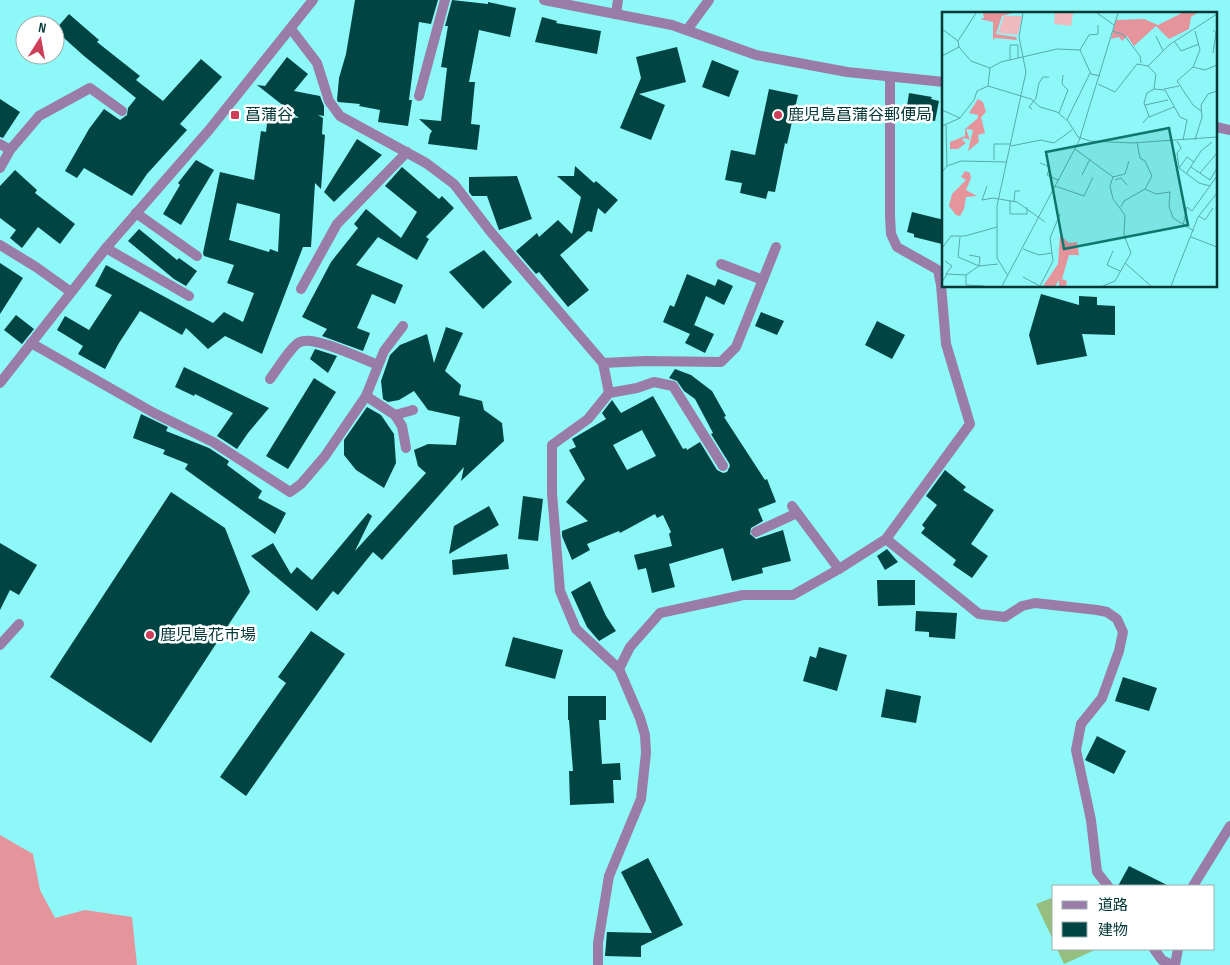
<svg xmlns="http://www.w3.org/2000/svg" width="1230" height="965" font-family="'Sofia Sans Condensed','Noto Sans JP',sans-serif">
<rect width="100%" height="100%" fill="#8df8f7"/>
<!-- forest -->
<polygon fill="#e6949b" points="0,835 33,854 40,890 55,918 85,910 132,917 137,965 0,965"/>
<!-- water -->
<g fill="#96bf7f">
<polygon points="1054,897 1054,942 1036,904"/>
<polygon points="1057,949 1097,949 1064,964"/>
</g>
<!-- building -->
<g fill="#014444" fill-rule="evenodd">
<polygon points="355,0 438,0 431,24 419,22 409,100 412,100 408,126 378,122 380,110 359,106 360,104 338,102 337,100 339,78 346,54"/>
<polygon points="452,0 488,4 488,2 516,8 510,37 479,30 469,82 475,82 471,124 480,125 477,150 428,144 430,134 432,131 419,119 441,121 447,68 441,67 448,26 445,26"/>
<polygon points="69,14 99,40 97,42 140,76 136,80 163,101 201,59 222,77 180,124 187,130 147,174 132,196 84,168 77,178 65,171 89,129 104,109 120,120 127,115 128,108 136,98 84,56 55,30"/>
<polygon points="542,17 557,21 556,23 601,31 597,54 535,42"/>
<polygon points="677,47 686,82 639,94 665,105 651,140 620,128 641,78 636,57"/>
<path d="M287,57L308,74L294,91L320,96L324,106V116L318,115L323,118L322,134L325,135L321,189L315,183L311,247H303L262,354L225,336L208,349L186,328L182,335L140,311L119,343L105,369L78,354L83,346L57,330L65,316L89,330L112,295L95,286L106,265L213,323L224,312L243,322L254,293L227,283L234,265L204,256L203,253L220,172L254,180L261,131L266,132L268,115L299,118L257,85L265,86ZM237,203L280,214L278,252L270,249L269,252L229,240Z"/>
<polygon points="712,60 739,71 729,97 702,87"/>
<polygon points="769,89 798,95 787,144 785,143 775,192 768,191 766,199 740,193 742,183 725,180 731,150 755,155"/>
<polygon points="909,93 932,97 931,99 939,101 935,121 912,117 912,114 906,113"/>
<polygon points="0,99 20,112 3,138 0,137"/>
<polygon points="357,139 382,155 334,202 324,192"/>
<polygon points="196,160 214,170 181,225 163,214 180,185 178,183"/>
<polygon points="575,166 594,183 596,181 618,200 605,214 598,208 592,232 588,231 560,255 589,290 568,307 539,272 536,274 516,251 537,233 539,237 558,220 572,234 581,197 557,176 574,176"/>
<polygon points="402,167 439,199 442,196 454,208 426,237 429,239 417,260 378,237 356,265 403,285 395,304 372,294 357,328 370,333 363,351 322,336 327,329 302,317 331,262 358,228 354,224 366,209 401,238 417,212 385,186"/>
<polygon points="15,170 37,190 35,193 75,224 60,244 38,227 22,248 10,238 16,230 0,218 0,186"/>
<polygon points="517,176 532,219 499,230 487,196 472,196 469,192 469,177"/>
<polygon points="912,212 944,220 944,237 942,244 914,237 914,234 907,232"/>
<polygon points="139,229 177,260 179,258 197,271 186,286 174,279 128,241"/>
<polygon points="484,250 512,282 483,309 449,272"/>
<polygon points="0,263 23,278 0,314"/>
<polygon points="687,274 715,286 718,279 733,286 724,305 706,296 693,328 694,325 714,334 705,353 685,343 690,334 663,322 670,305 674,307"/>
<polygon points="1041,294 1079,305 1079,296 1097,297 1097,305 1115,306 1115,335 1082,334 1087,356 1037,365 1029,335"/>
<polygon points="761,312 784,321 777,335 755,326"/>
<polygon points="16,315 34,329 22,344 4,330"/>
<polygon points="877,321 905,335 892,359 865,345"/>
<polygon points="446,327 463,333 445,371 461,385 459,395 482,401 484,410 502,423 504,441 461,481 464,467 382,560 373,552 338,595 333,591 317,611 251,556 273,543 291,574 297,567 312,580 368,513 372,516 355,551 426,473 418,466 414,450 428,444 456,445 460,417 428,410 414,391 399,400 388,402 383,399 381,381 390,355 400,345 427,334 434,363"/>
<polygon points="315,349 337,356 328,373 310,359"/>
<polygon points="184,367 269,408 248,433 237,449 217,436 233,413 195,394 194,396 175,387"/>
<path d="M675,369L691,375L712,391L726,416L724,417L765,480L767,479L776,502L758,509L763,521L751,528L750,534L756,539L783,530L791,561L762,568L763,573L732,581L723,548L669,564L675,587L652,593L646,568L638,570L634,555L672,546L669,534L671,532L663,515L657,518L655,514L620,533L619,531L587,544L590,550L572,560L562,536V531L588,521L566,502L585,479L569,450L576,447L572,439L606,419L602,413L612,400L621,413L653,396L683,449L686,448L687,450L700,442L717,470L723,473L727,472L730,466L729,463L711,434L713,433L695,399L684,391L677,381L669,378ZM642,430L656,456L627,470L613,445Z"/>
<polygon points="314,378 336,392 288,469 266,456"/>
<polygon points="367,407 381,415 394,434 396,463 384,488 356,470 344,455 344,440"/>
<polygon points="141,414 168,427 166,431 209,448 229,461 227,465 262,491 258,498 286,513 275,534 185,469 188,464 163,454 165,450 133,438"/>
<polygon points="945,470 966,487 963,490 994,510 971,544 988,556 972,578 953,565 956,560 921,533 925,528 922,525 937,505 926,496"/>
<polygon points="171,492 225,528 250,592 151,743 50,677"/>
<polygon points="523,496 543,499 538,541 518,539"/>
<polygon points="489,506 499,525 449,554 454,526"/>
<polygon points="0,543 37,565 19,595 10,590 0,610"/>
<polygon points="887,549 898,562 885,570 877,556"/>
<polygon points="507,554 509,569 453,575 452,560"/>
<polygon points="877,580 915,580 915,605 878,606"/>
<polygon points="590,581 606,616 616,631 599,641 587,627 571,592"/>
<polygon points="916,611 957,613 955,639 929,637 929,632 915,631"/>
<polygon points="311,631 345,654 246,796 220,777 286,683 278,677"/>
<polygon points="513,637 563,650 555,679 505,666"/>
<polygon points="819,647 847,655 837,691 803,681 810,656 816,658"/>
<polygon points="1123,677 1157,688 1149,711 1115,701"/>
<polygon points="886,689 921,696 916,723 881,717"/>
<polygon points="568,696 606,696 606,720 599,720 602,764 620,763 621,780 613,780 614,803 570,805 569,771 573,771 569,720 568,720"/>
<polygon points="1097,736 1126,751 1114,774 1085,760"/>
<polygon points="648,858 683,925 641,946 641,957 605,956 607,932 652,933 621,872"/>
<polygon points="1129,866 1169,886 1118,886"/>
</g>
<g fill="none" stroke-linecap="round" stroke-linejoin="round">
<!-- minor -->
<g stroke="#997ca8" stroke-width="10">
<polyline points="616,14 618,0"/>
<polyline points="291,29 317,63 329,101 340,116 426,163 454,184 490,231 603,363 609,393 588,419 552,445 552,493 560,591 576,629 619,669 640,718 645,735 646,753 641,799 609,876 598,943 598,965"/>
<polyline points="687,30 709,0"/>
<polyline points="419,96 445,0"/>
<polyline points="0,144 10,150 0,168"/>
<polyline points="10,150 39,116 90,88 122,111"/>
<polyline points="136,213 197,256"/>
<polyline points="0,245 36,267 71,292"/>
<polyline points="106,248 189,296"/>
<polyline points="721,264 763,280"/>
<polyline points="301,289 337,224 407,152"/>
<polyline points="31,343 154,413 213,442 290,492 301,484 325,456 366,396 384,351 403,326"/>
<polyline points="603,363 645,361 721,362 736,347 776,247"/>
<path d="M270,379C276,371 292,345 300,342C314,335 362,359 378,365"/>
<polyline points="609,393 637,388 654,382 673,386 723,466"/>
<polyline points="366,396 395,415 413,410"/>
<polyline points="395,415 402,426 406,448"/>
<polyline points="792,506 839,569"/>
<polyline points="756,532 797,513"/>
<polyline points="886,539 979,614 1005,617 1022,606 1035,603 1097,610 1107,612 1117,619 1123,632 1119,651 1102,698 1081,724 1076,750 1091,820 1097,872 1108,886"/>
<polyline points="0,645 19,624"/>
<polyline points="619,669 630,647 660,613 743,595 793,595 839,569 886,539 970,424 946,344 941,285 938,270 897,247 891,234 890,216 890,77"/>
<polyline points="1193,886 1230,826"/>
<polyline points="1154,949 1162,960 1172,965"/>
<polyline points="1175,965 1178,949"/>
</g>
<!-- tertiary -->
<g stroke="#997ca8" stroke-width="10">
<polyline points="544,0 672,25 756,55 847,72 944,82"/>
<polyline points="1216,127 1230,130"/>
<polyline points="0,383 106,248 209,130 313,0"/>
</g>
</g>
<!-- markers -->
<g fill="#ce3e58" stroke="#fff" stroke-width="2">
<rect x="230" y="110" width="10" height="10" rx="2.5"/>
<circle cx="778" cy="115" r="5"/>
<circle cx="150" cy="635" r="5"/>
</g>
<g text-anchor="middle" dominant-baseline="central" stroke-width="5" stroke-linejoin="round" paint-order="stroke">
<!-- poi labels -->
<g font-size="16" fill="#053737" stroke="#fff" text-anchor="start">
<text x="245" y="115">菖蒲谷</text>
<text x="788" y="115">鹿児島菖蒲谷郵便局</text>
<text x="160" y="635">鹿児島花市場</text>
</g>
</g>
<!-- overview -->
<g transform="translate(942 12)">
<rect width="275" height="275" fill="#8df8f7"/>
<path d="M113,1H131L129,14L112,12ZM62,4H80L76,23L56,21Z" fill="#eebabd"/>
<path d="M41,1H71L60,4L54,22L74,25L75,28L53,26L51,29V10L38,7L42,6ZM240,1H255L249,5L247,17L227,27L214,14L192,34L185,24L180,29L177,25L169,27L174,8L202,7L216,13ZM36,87L41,90L44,100L39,105L43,121L36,123L37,130L26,139L31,118L24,117L28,128L22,126L20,128L24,131L16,137H8V130L23,124V117L36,106V103L27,101ZM23,159L28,161L29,166L24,178L35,184L24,185L22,197L18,204L14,203L7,194L10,182L24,168L19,165ZM118,223L127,231L135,230L137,243H127L120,267L125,269L124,274H117V268L113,274H101L116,252Z" fill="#e6949b"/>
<path fill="none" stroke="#57abaa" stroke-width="1" d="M155,1L172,13M0,17L16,29L17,35L29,49L48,56M271,18L274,21L271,41M171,19L182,23L198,44L199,51M214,24L221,39M16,29L34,1M233,30L239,39L257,32M138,38L147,23L156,22V13M0,44L17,35M68,48V33H76V46M206,54L214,62L212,77L223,78L238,105L245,108L241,128M251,55L258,38L253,19M48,56L59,50L115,37L138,38L149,62L158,64M156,72L173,80L195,52L206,54L227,33L275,2M46,74L48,56M222,77L237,74M203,93L226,88M90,97L87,95L94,86L97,71L101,65H107M0,98L18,106M259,99L251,93L235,69L251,55L263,58L275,53M117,101L126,78L120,72L121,63M207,105L232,95M125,108L148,61M201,111L207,104L202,91L205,81L212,77M0,114L18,106L32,88L35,79L46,74L89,87L98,95L115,100L126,109L136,125L148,129L190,131L275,125M253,128L260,105L259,93L266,82L275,79M235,129L239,136L235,141L237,156L257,171L268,174M69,134L99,128L112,131L130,118M133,137L171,165L168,174L171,187L183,203L182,223L189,241L173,269L161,274M52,148V132H69M98,151L108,155L105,163L116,168M5,154L19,149L64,150M249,155L268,168L275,156M237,156L245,145L252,150M0,160L5,154L4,113M258,161L275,141M244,162L259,139L270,130M140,163L148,147M171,165L183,162L187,149M173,168L179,166L185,173M45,174L40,188L51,186L75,190L103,210M113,174L142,184L151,165M203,177L214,182L228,180L227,194L231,206L252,219M68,189V202H85V195M72,190L73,179H78M179,195L182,189L203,177L210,164L203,149L198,146L195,130M257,204L263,208L271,196M241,214L245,195L250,199L275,164M18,225L16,245L37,254L38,245L27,243M249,225L275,235M0,236L9,224H23L55,215M81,237L97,243L110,241M171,239L165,253L178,259M3,249L10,254L4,262M183,251L209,274M24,263V273L43,274M66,264L55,246V194L84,60L77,25L81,1M81,265L98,274M0,270L5,262L24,263L37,254L56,252M60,274L137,129L176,1M98,274L111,249L108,226L118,202M229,274L256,205L275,181"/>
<path fill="#0f766e" fill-opacity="0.15" stroke="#0f766e" stroke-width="2.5" d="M227,116L246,213L122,237L104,140Z"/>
<rect width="275" height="275" fill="none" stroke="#053737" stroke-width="2.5"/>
</g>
<!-- legend -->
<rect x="1052" y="885" width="162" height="65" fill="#ffffff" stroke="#9bafaf"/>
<rect x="1062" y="901" width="25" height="8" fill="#997ca8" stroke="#9bafaf"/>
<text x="1098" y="910" font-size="15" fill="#053737">道路</text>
<rect x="1062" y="922" width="25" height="15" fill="#014444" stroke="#9bafaf"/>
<text x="1098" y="935" font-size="15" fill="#053737">建物</text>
<!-- north arrow -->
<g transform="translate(40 40) rotate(11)"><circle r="24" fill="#ffffff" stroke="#9bafaf"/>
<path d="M0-4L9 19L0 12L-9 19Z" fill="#ce3e58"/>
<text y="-8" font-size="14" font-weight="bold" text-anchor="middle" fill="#053737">N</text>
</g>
</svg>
